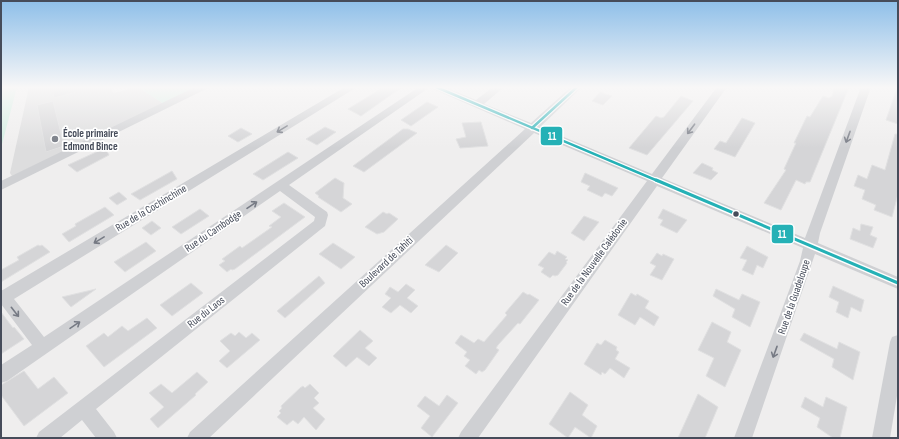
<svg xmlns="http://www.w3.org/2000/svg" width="899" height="439" font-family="'Sofia Sans Condensed',sans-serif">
<rect width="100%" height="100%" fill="#efeeee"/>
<!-- education -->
<polygon fill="#ddddde" points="29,87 111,87 113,93 138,87 164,104 12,176 10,173"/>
<!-- green -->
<g fill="#d2eee2">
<polygon points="1,87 17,87 1,148"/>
<polygon points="138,87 198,87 164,104"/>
</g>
<!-- building -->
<g fill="#d5d5d7" stroke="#e0e0e1">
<polygon points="52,87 84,87 84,90 54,98"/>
<polygon points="384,87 402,87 361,116 348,109"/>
<polygon points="835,87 849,87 810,182 806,182 805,184 796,180 781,210 764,203 786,170 784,169 796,143 794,143 807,116 810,117 823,96 829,98 832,96"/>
<polygon points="896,91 898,92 898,124 886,120"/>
<polygon points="600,92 612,96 603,105 592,101"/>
<polygon points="681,96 693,101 647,155 629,148 656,116 661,118 664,117"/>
<polygon points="53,101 64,146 46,152 37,105"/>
<polygon points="427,102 438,107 411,126 401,120"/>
<polygon points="742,118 755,123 735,157 714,149 720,141 726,143"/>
<polygon points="481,122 488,146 460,148 456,139 466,137 462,123"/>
<polygon points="325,127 336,132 317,145 306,139"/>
<polygon points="241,128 252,134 238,142 228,136"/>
<polygon points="403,129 408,129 417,133 364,172 353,166"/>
<polygon points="895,134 898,134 898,194 892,217 874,210 876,205 862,199 865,190 854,186 858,175 867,179 872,165 885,170"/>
<polygon points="105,148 109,155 77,172 68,165"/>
<polygon points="288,152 298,158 263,180 253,174"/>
<polygon points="702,163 713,168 712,170 718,173 711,180 693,173"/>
<polygon points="172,171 177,179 140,200 131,194"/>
<polygon points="585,173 618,188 612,196 605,193 602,197 587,190 590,186 581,182"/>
<polygon points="335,178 344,183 343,198 352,204 341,212 318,197 319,196 315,193"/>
<polygon points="119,192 127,199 117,205 109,198"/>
<polygon points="284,203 305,217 235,269 232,270 231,269 227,272 219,265 225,261 222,259 240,246 242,248 272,227 269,226 281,217 272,211"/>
<polygon points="105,207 114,215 69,242 62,234 76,226 75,224"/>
<polygon points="200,209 209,216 181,234 172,227"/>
<polygon points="663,209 687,220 677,233 660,225 663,220 658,218"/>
<polygon points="383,212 387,214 389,213 398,219 384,232 377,234 365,227"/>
<polygon points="584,216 599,222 584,241 571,233"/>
<polygon points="152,221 161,228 151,235 142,228"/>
<polygon points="861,224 873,227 870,235 877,238 873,248 850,239 853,228 860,231"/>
<polygon points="146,242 156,251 125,272 114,262"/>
<polygon points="333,243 355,257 341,269 319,254"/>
<polygon points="38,245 40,246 42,245 50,252 1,282 1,270 19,260 17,257"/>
<polygon points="446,245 458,253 439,272 425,265"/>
<polygon points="747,246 768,257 763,268 757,265 753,275 742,270 747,260 740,258"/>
<polygon points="557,251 567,257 565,259 568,260 566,262 567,263 558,275 555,276 553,275 550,278 541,272 544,268 538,265 549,252 555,255"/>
<polygon points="657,253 662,256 663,254 674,259 662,280 650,275 656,266 650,263"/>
<polygon points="319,276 325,283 285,318 277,311"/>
<polygon points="191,283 203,293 172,316 160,305"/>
<polygon points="406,284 415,290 407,298 418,306 411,313 400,305 391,313 382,307 391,298 385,294 390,287 398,292"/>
<polygon points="833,286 864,300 861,312 851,307 848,318 836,312 839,302 829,297"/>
<polygon points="96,289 71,307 62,297"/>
<polygon points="716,289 739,300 742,294 760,302 750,327 732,317 735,309 713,296"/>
<polygon points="523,292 528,295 529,294 539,300 520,324 518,323 498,345 496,348 499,350 485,370 482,372 479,370 476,374 465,366 470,360 464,356 467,352 455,343 461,335 474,343 478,339 484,342 507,315 505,313"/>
<polygon points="631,293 636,296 637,294 649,301 645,308 659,317 654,326 640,317 635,325 618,315"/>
<polygon points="1,312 13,328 14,327 24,339 1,354"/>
<polygon points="147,318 157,328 104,367 86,346 104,333 108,337 122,326 128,331"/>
<polygon points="712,322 731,332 727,342 741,350 725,387 706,376 714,358 698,350"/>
<polygon points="360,330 373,341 365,348 377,358 369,366 357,357 346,367 333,356"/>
<polygon points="239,332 246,338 252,333 260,340 227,368 219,361 230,351 220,341 231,333 235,336"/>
<polygon points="804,333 837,349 839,342 860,352 853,380 832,367 834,359 800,340"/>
<polygon points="605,340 617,347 616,350 619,352 615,359 630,368 624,378 610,368 605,374 602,372 601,375 584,364 597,343 601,345"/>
<polygon points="24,371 38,389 54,377 68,393 24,426 1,395 1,385"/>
<polygon points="197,372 208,382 195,394 196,395 158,428 150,419 164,407 149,393 161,384 172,393"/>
<polygon points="310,384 319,393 314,398 319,403 313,408 325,419 316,430 304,417 298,424 293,420 287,425 277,417 281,413 279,411 282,408 281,406 300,388 303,386 305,388"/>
<polygon points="570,392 588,405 582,415 597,426 591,438 575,427 568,438 549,424"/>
<polygon points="698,394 718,407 705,438 678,438"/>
<polygon points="447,395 458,403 432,437 421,428 430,416 417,406 425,396 439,406"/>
<polygon points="805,397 823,407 826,397 847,407 840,438 833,438 817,427 820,418 801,407"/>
</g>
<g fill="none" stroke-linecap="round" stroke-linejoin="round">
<!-- street -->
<g fill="#cfd0d3" fill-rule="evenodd">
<polygon points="195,87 208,87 206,89 1,190 1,181"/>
<polygon points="345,87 357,87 14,299 44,337 419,87 430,87 289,185 327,212 328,215 325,226 96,409 114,432 117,438 96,438 82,420 60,438 36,438 39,432 314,221 315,217 280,191 7,381 1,383 1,365 32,345 1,304 1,291"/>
<polygon points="431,87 444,87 476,100 493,87 504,87 484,104 531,123 571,87 582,87 540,127 652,174 717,87 727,87 662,178 805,238 861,87 871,87 820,233 818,243 898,277 898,289 815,254 752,438 734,438 800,261 803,248 657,186 478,438 458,438 461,432 647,181 534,133 209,438 187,438 190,432 525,129 433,89"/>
<polygon points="898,335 898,390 890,438 872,438 890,342 892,337"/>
</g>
<!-- bus-1-far1 casing -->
<g stroke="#fff" stroke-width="5">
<g id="bus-1-far1">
<polyline points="436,87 658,181"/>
<polyline points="532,128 577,87"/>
</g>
</g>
<!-- bus-1 casing -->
<g stroke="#fff" stroke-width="6">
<polyline id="bus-1" points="656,180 898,283"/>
</g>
<!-- bus-1-far1 -->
<use href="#bus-1-far1" stroke="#25b1b6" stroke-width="2.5"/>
<!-- bus-1 -->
<use href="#bus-1" stroke="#25b1b6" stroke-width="3"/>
</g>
<!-- one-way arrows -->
<defs><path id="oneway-shaft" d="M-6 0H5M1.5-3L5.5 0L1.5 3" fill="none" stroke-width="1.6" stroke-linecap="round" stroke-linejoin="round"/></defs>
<g stroke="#767a84">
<use href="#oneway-shaft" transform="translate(282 129) rotate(149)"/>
<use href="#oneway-shaft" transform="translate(691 129) rotate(127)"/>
<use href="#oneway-shaft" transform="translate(848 137) rotate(110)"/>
<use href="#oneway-shaft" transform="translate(252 205) rotate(-34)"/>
<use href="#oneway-shaft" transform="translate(99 240) rotate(149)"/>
<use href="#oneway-shaft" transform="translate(15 312) rotate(52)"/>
<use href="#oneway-shaft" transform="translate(75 325) rotate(-34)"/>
<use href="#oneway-shaft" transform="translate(775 352) rotate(110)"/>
</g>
<!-- sky -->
<linearGradient id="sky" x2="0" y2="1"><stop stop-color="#8ebfe9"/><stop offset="0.59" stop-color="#f8f7f7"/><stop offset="1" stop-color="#f8f7f7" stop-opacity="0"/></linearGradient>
<rect width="899" height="148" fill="url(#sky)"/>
<!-- markers -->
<circle fill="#81858e" stroke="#fff" stroke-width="1.5" cx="55" cy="139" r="4"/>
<circle fill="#464c5a" stroke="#fff" stroke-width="1.5" cx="736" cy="214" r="3.5"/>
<g text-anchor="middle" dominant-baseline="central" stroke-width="3.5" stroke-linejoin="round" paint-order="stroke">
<!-- poi labels -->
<g font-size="11" font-weight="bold" fill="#464c5a" stroke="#fff" text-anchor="start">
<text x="63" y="133">École primaire<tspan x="63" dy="13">Edmond Bince</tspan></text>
</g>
<!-- street labels -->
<g font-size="11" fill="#464c5a" stroke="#fff">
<text transform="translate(151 208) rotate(-31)">Rue de la Cochinchine</text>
<text transform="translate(213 231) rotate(-34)">Rue du Cambodge</text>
<text transform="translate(386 262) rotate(-43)">Boulevard de Tahiti</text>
<text transform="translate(594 262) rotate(-54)">Rue de la Nouvelle Calédonie</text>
<text transform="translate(794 297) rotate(-71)">Rue de la Guadeloupe</text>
<text transform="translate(206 312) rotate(-38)">Rue du Laos</text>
</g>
</g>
<g stroke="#fff" stroke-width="1.5">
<rect x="540" y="126" width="23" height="20" rx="4" fill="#25b1b6"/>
<rect x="771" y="224" width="23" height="20" rx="4" fill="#25b1b6"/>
</g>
<g font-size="11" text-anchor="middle" font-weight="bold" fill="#fff">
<text x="552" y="140">11</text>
<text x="782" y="238">11</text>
</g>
<!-- border -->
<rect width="899" height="439" fill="none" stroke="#464c5a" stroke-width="4"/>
</svg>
